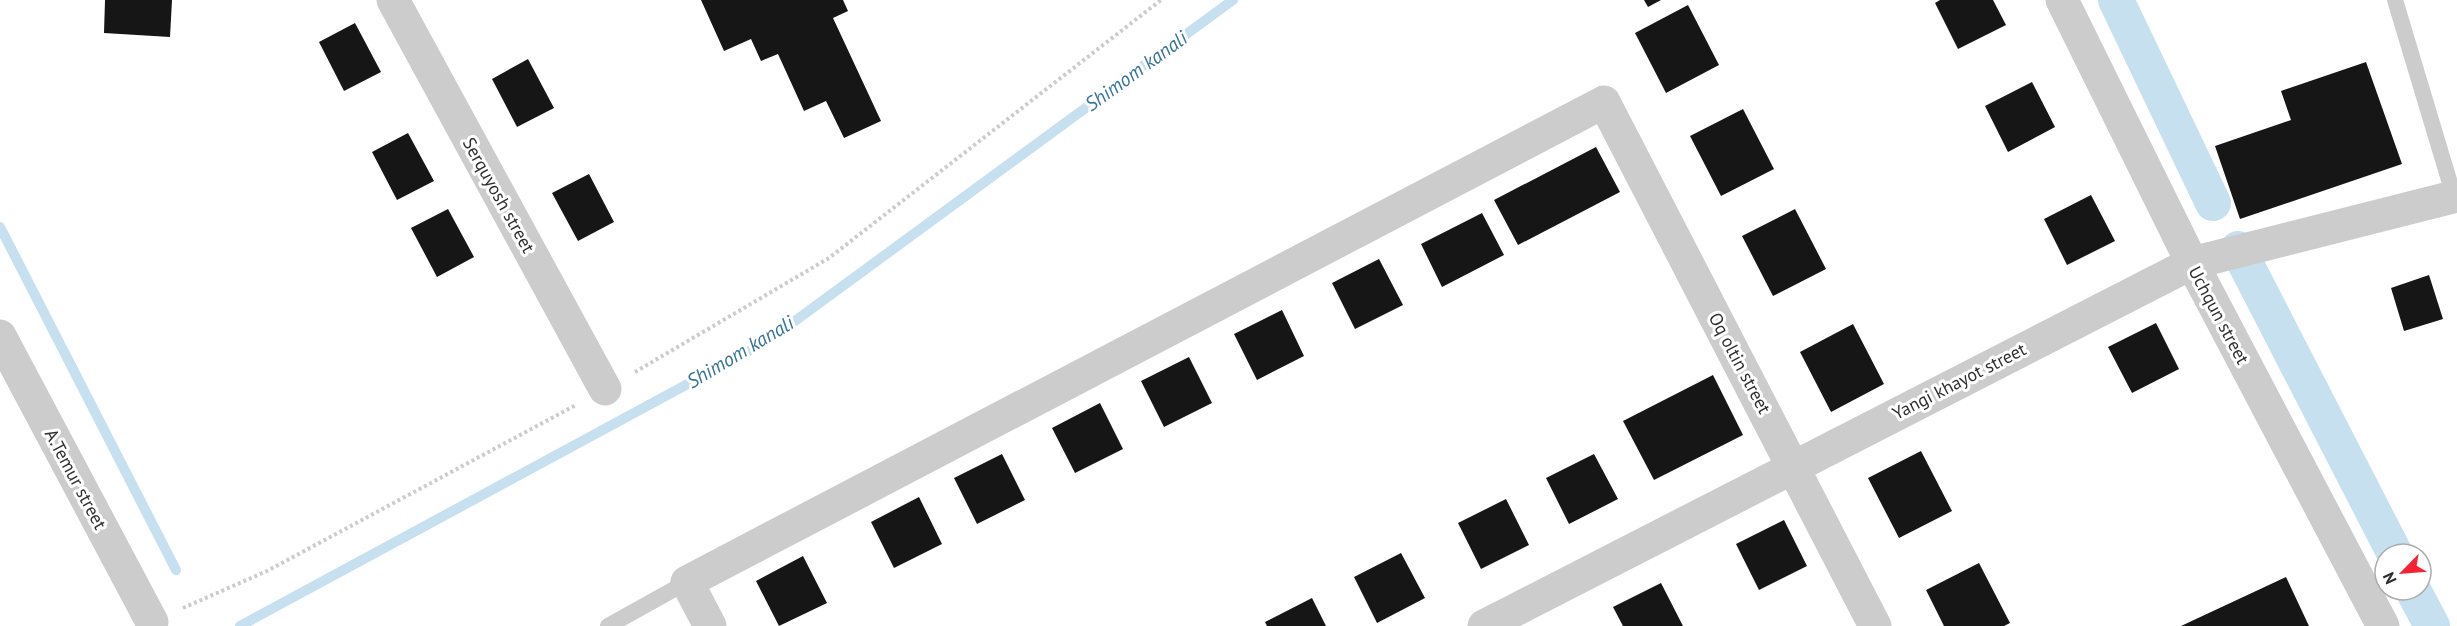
<svg xmlns="http://www.w3.org/2000/svg" width="2457" height="626" font-family="'PT Sans',sans-serif">
<rect width="100%" height="100%" fill="#fff"/>
<g fill="none" stroke-linecap="round" stroke-linejoin="round">
<!-- stream -->
<g stroke="#c6e0ef" stroke-width="10">
<polyline points="0,227 176,570"/>
<polyline points="240,626 769,340 1233,0"/>
</g>
<!-- canal -->
<g stroke="#c6e0ef" stroke-width="36">
<polyline points="2116,0 2213,203"/>
<polyline points="2238,249 2395,554"/>
<polyline points="2413,590 2432,626"/>
</g>
</g>
<!-- building -->
<g fill="#161616">
<polygon points="105,0 172,0 170,37 104,33"/>
<polygon points="701,0 843,0 848,11 833,18 881,121 844,138 826,101 804,111 778,54 761,61 751,39 724,51"/>
<polygon points="1644,0 1661,0 1648,7"/>
<polygon points="1940,0 1993,0 2006,25 1958,49 1935,3"/>
<polygon points="1688,5 1719,65 1666,93 1635,33"/>
<polygon points="355,23 381,72 344,91 319,42"/>
<polygon points="528,59 554,108 517,127 492,79"/>
<polygon points="2366,62 2402,164 2240,219 2215,146 2291,120 2281,91"/>
<polygon points="2032,82 2055,127 2008,152 1985,106"/>
<polygon points="1743,109 1774,169 1721,196 1690,136"/>
<polygon points="408,133 434,181 397,200 372,152"/>
<polygon points="1596,147 1620,192 1518,245 1494,200"/>
<polygon points="589,174 614,222 578,241 552,193"/>
<polygon points="2091,195 2115,241 2067,265 2044,219"/>
<polygon points="448,209 474,257 437,277 411,228"/>
<polygon points="1795,209 1826,269 1773,296 1742,236"/>
<polygon points="1482,213 1504,255 1442,287 1421,244"/>
<polygon points="1379,259 1403,305 1355,329 1332,283"/>
<polygon points="2429,275 2443,319 2404,331 2391,288"/>
<polygon points="1282,310 1304,356 1257,380 1234,334"/>
<polygon points="2156,323 2179,369 2132,393 2108,347"/>
<polygon points="1853,324 1884,384 1831,412 1800,352"/>
<polygon points="1189,357 1212,403 1164,427 1141,381"/>
<polygon points="1713,375 1743,435 1654,480 1623,421"/>
<polygon points="1100,403 1123,449 1075,473 1052,428"/>
<polygon points="1921,451 1952,511 1899,538 1868,478"/>
<polygon points="1002,454 1025,500 977,524 954,478"/>
<polygon points="1594,454 1618,499 1569,524 1546,478"/>
<polygon points="919,497 942,544 894,568 871,522"/>
<polygon points="1506,499 1529,545 1481,569 1458,523"/>
<polygon points="1784,520 1807,566 1759,590 1736,544"/>
<polygon points="1401,553 1425,598 1377,623 1354,577"/>
<polygon points="803,556 827,603 779,626 756,581"/>
<polygon points="1979,563 2010,623 2004,626 1944,626 1926,590"/>
<polygon points="2286,577 2309,626 2181,626"/>
<polygon points="1661,583 1683,626 1623,626 1613,607"/>
<polygon points="1312,598 1326,626 1267,626 1265,622"/>
</g>
<g fill="none" stroke-linecap="round" stroke-linejoin="round">
<!-- path -->
<g stroke="#ccc" stroke-width="4" stroke-dasharray="3 3" stroke-linecap="butt">
<polyline points="635,372 829,258 1161,0"/>
<polyline points="183,608 267,571 576,405"/>
</g>
<!-- service -->
<g stroke="#ccc" stroke-width="16">
<polyline points="2395,0 2455,200"/>
<polyline points="608,626 687,582"/>
</g>
<!-- minor -->
<g stroke="#ccc" stroke-width="33">
<polyline points="393,0 605,389"/>
<polyline points="2062,0 2192,263 2383,626"/>
<polyline points="0,336 152,622"/>
<polyline points="710,626 687,582 1604,102 1875,626"/>
<polyline points="1484,626 2192,263 2457,196"/>
</g>
</g>
<g text-anchor="middle" dominant-baseline="central" stroke-width="6" stroke-linejoin="round" paint-order="stroke">
<!-- street labels -->
<g font-size="18" fill="#2f2f2f" stroke="#fff">
<text transform="translate(499 195) rotate(61)">Serquyosh street</text>
<text transform="translate(2219 315) rotate(62)">Uchqun street</text>
<text transform="translate(1740 363) rotate(62)">Oq oltin street</text>
<text transform="translate(1959 381) rotate(-27)">Yangi khayot street</text>
<text transform="translate(76 479) rotate(62)">A.Temur street</text>
</g>
<!-- water labels -->
<g font-size="20" font-style="italic" fill="#35749a" stroke="#fff">
<text transform="translate(1136 71) rotate(-36)">Shimom kanali</text>
<text transform="translate(740 352) rotate(-31)">Shimom kanali</text>
</g>
</g>
<!-- north arrow -->
<g transform="translate(2403 572) rotate(245)"><circle r="28" fill="#ffffff" stroke="#acacac" stroke-width="1.5"/>
<path d="M0-4.5L10 22L0 15L-10 22Z" fill="#f52234"/>
<text y="-9" font-size="16" font-weight="bold" text-anchor="middle" fill="#2f2f2f">N</text>
</g>
</svg>
